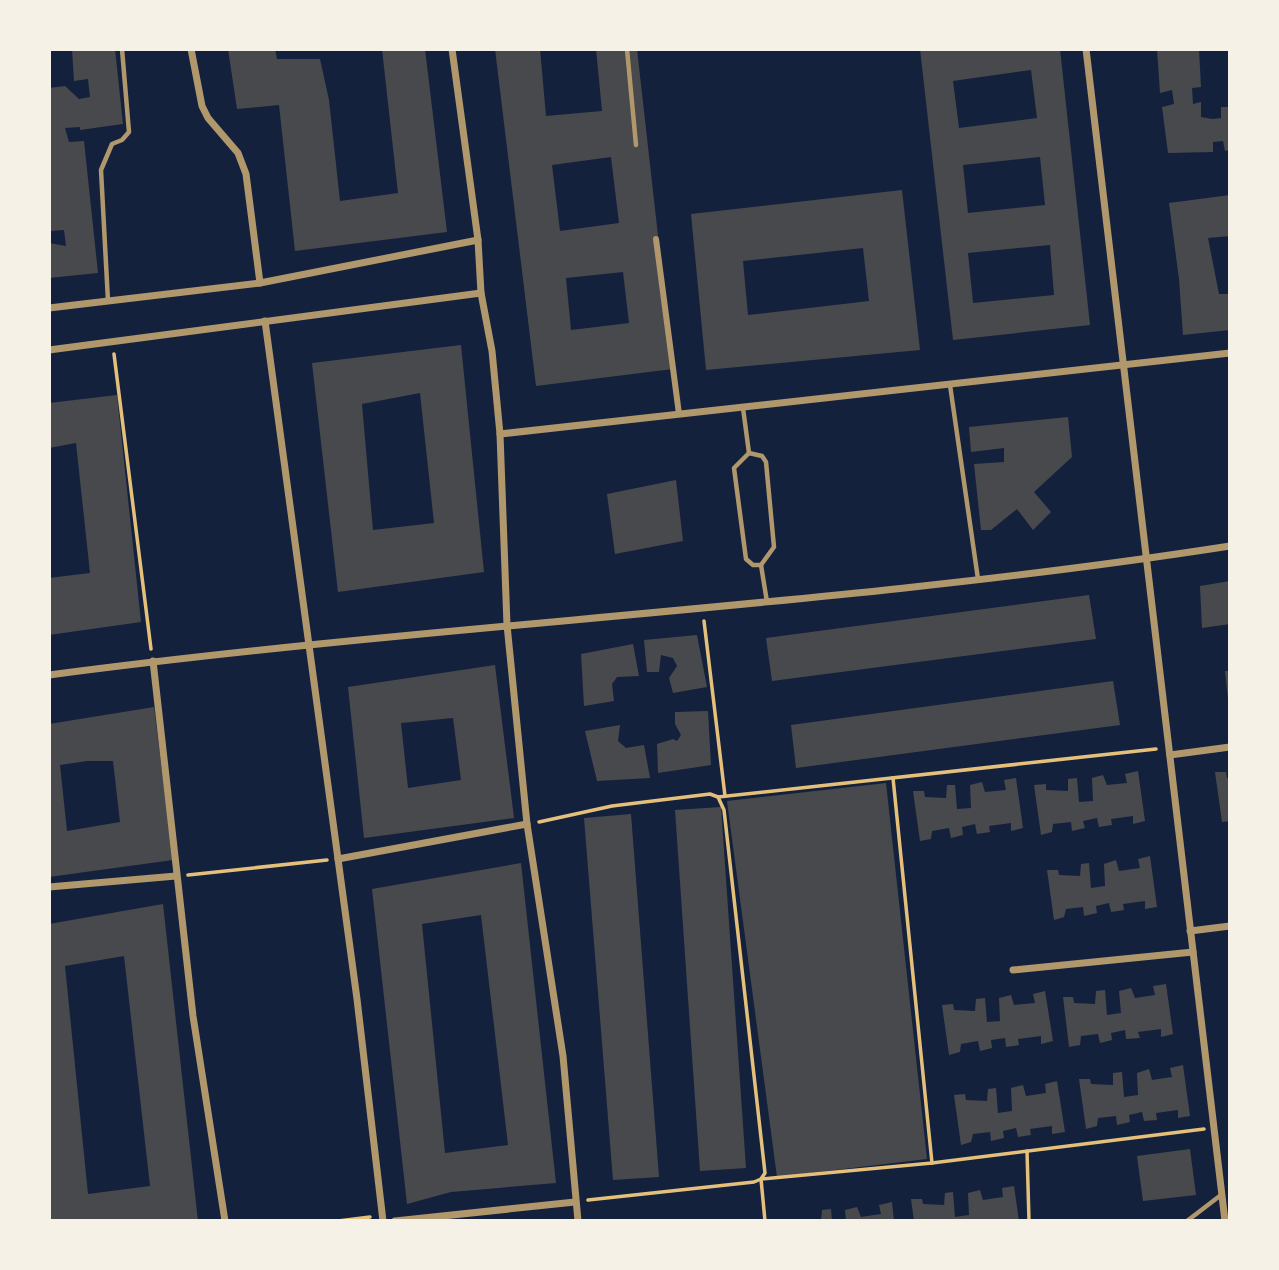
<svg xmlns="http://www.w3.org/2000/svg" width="1279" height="1270" font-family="'Noto Serif',serif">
<rect width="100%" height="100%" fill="#14213d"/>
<!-- building -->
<g fill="#48494c" fill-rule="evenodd">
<polygon points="72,49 115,49 123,124 80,130 80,127 65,128 69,142 84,141 98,273 49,278 49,243 66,246 64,230 50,231 49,220 49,88 65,86 79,99 90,97 88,79 74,81"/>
<polygon points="228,49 275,49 277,59 320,59 329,100 340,201 398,193 382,49 425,49 447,232 295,251 279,105 237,109"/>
<path d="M495,49H540L546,116L602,111L596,49H637L673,369L536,386ZM611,157L619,223L560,231L552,165ZM623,272L629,323L571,330L566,278Z"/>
<path d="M920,49H1060L1090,325L953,340ZM1031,70L1037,118L959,128L953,81ZM1040,157L1045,205L968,213L963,165ZM1050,245L1054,295L973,303L968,253Z"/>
<polygon points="1157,49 1199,49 1201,87 1192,88 1193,104 1201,102 1201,117 1212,119 1221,118 1221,107 1230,107 1230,150 1225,151 1223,141 1213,142 1213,152 1168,153 1162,107 1174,104 1172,90 1160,93"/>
<path d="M902,190L920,350L706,370L691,214ZM863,248L869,301L748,315L743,261Z"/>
<polygon points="1230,195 1230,236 1208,238 1219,294 1230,294 1230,330 1183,335 1179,279 1169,203"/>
<path d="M461,345L484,572L338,592L312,363ZM420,393L434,523L373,530L362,404Z"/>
<polygon points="117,395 141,622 49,635 49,578 90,573 76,443 49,448 49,403"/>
<polygon points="1068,417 1072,457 1034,492 1051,512 1033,530 1017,509 991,530 981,530 974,464 1004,462 1004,448 971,452 969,427"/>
<polygon points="676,480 683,541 615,554 607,494"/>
<polygon points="1230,581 1230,624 1202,628 1200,586"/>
<polygon points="1089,595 1096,639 772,681 766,638"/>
<polygon points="697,635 707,687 673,693 669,678 677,666 673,658 661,655 659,672 647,672 644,640"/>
<polygon points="633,644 639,676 617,677 612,684 614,701 584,706 581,654"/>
<path d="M495,665L514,818L364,838L348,687ZM453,718L461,780L408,788L401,723Z"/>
<polygon points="1225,671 1230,671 1230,699 1228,699"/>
<polygon points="1113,681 1120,725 796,768 791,725"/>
<path d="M154,707L173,860L49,877V724ZM87,761H113L120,822L67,831L60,765Z"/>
<polygon points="708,711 711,765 658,773 657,744 673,739 677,741 681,735 675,724 675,712"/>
<polygon points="620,725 618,741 626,748 644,745 650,778 597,781 585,731"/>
<polygon points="1138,771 1145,821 1133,824 1133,816 1111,819 1112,825 1099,827 1097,818 1083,821 1085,828 1072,831 1071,822 1053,824 1052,832 1041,835 1034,785 1046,784 1046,790 1068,791 1068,779 1077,778 1079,802 1093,801 1092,778 1103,775 1107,785 1127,783 1125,774"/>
<polygon points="1215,772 1226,772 1227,778 1230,778 1230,821 1222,822"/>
<polygon points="1016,778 1023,828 1011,831 1011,823 989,826 990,832 977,834 975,824 962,827 963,835 951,838 949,828 932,831 931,839 920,841 913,791 924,791 925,797 946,798 947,785 955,785 957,809 971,808 970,785 982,782 985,792 1006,790 1004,780"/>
<polygon points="886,783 927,1159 777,1177 727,801"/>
<polygon points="721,807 746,1168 700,1171 675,810"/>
<polygon points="631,814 659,1177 613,1180 584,818"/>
<polygon points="1150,856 1157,907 1145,909 1145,901 1123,904 1124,910 1111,912 1109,903 1096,906 1097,913 1084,916 1083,907 1066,909 1064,917 1054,920 1047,870 1058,870 1059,875 1080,876 1081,864 1089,863 1091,888 1105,886 1104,864 1116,860 1119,871 1140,868 1138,859"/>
<path d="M521,863L556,1183L451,1192L407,1204L372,889ZM481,915L508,1145L445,1153L422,924Z"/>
<path d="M163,904L198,1221H49V924ZM124,956L150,1186L88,1194L65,966Z"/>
<polygon points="1166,984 1173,1034 1161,1037 1161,1029 1138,1032 1140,1038 1126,1039 1125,1030 1111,1033 1112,1040 1100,1043 1098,1034 1081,1036 1080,1045 1069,1047 1063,997 1073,997 1074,1003 1095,1004 1096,991 1105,990 1107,1015 1121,1013 1119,991 1131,988 1135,998 1155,995 1153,986"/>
<polygon points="1045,991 1053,1041 1041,1044 1041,1036 1018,1039 1019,1045 1006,1047 1005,1038 991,1040 992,1048 980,1051 978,1041 961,1044 960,1052 949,1055 942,1005 953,1004 954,1010 975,1011 976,999 985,998 987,1022 1000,1021 999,998 1011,995 1014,1005 1035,1003 1033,994"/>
<polygon points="1183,1065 1190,1116 1178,1118 1178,1110 1156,1113 1157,1120 1144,1121 1142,1112 1129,1115 1130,1122 1117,1125 1116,1116 1098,1118 1097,1126 1086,1129 1079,1079 1090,1079 1091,1084 1113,1085 1113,1073 1122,1072 1124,1097 1138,1095 1137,1073 1149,1069 1152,1080 1172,1077 1170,1068"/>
<polygon points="1057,1081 1065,1132 1052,1134 1052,1126 1030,1129 1031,1135 1018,1137 1016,1128 1003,1131 1004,1138 991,1141 990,1132 973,1134 971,1142 961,1145 954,1095 965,1094 966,1100 987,1101 988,1089 996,1088 998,1113 1012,1111 1011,1088 1023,1085 1026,1096 1046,1093 1045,1084"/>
<polygon points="1190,1149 1196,1195 1143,1201 1137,1156"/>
<polygon points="1014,1186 1019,1221 914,1221 911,1199 922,1199 923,1204 944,1205 945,1193 953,1192 955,1217 969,1215 968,1193 980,1190 983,1200 1003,1197 1002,1188"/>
<polygon points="892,1202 894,1221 846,1221 845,1210 857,1207 861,1217 881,1214 879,1205"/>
<polygon points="831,1209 832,1221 821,1221 822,1210"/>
</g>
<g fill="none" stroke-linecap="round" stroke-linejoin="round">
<!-- path -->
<g stroke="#e5c07b" stroke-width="3.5">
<polyline points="114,354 151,649"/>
<polyline points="704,621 725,796"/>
<polyline points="893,778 932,1163"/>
<polyline points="718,797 1156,749"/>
<polyline points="539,822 612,806 710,794 718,797 724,810 765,1173 761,1179 754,1182 588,1200"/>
<polyline points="188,875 327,860"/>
<polyline points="1027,1151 1029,1221"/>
<polyline points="338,1221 370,1217"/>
<polyline points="765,1221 761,1179 932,1163 1204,1129"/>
</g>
<!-- service -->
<g stroke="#b1986c" stroke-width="4.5">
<polyline points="627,49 636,145"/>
<polyline points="108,301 101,170 112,144 122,140 129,132 122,49"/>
<polyline points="950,385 978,579"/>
<polyline points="743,408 749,453"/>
<polygon points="749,453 762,456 766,462 774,547 761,565 753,565 746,559 734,468"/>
<polyline points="761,565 767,602"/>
<polyline points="1187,1221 1221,1195"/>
</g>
<!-- pedestrian -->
<polyline stroke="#b1986c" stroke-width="6" points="656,239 679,414"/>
<!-- minor -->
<g stroke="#b1986c" stroke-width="7">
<polyline points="191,49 202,106 208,118 238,153 246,174 260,283"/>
<polyline points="452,49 478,240 481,293 492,351 500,434 507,625 527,824 563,1056 578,1221"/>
<polyline points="1086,49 1225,1221"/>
<polyline points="49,308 260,283 478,240"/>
<polyline points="265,321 357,999 383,1221"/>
<polyline points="49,350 481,293"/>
<polyline points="500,434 1230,353"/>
<polyline points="153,661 193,1016 225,1221"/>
<path d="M49,675C442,623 838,607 1230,546"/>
<polyline points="1170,755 1230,747"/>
<polyline points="338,859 527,824"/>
<polyline points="49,887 176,876"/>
<polyline points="1190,931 1230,926"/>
<polyline points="1013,970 1193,952"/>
<polyline points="395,1221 575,1202"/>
</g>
</g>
<!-- border -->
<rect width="1279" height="1270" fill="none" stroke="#f6f1e7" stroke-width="102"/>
</svg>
